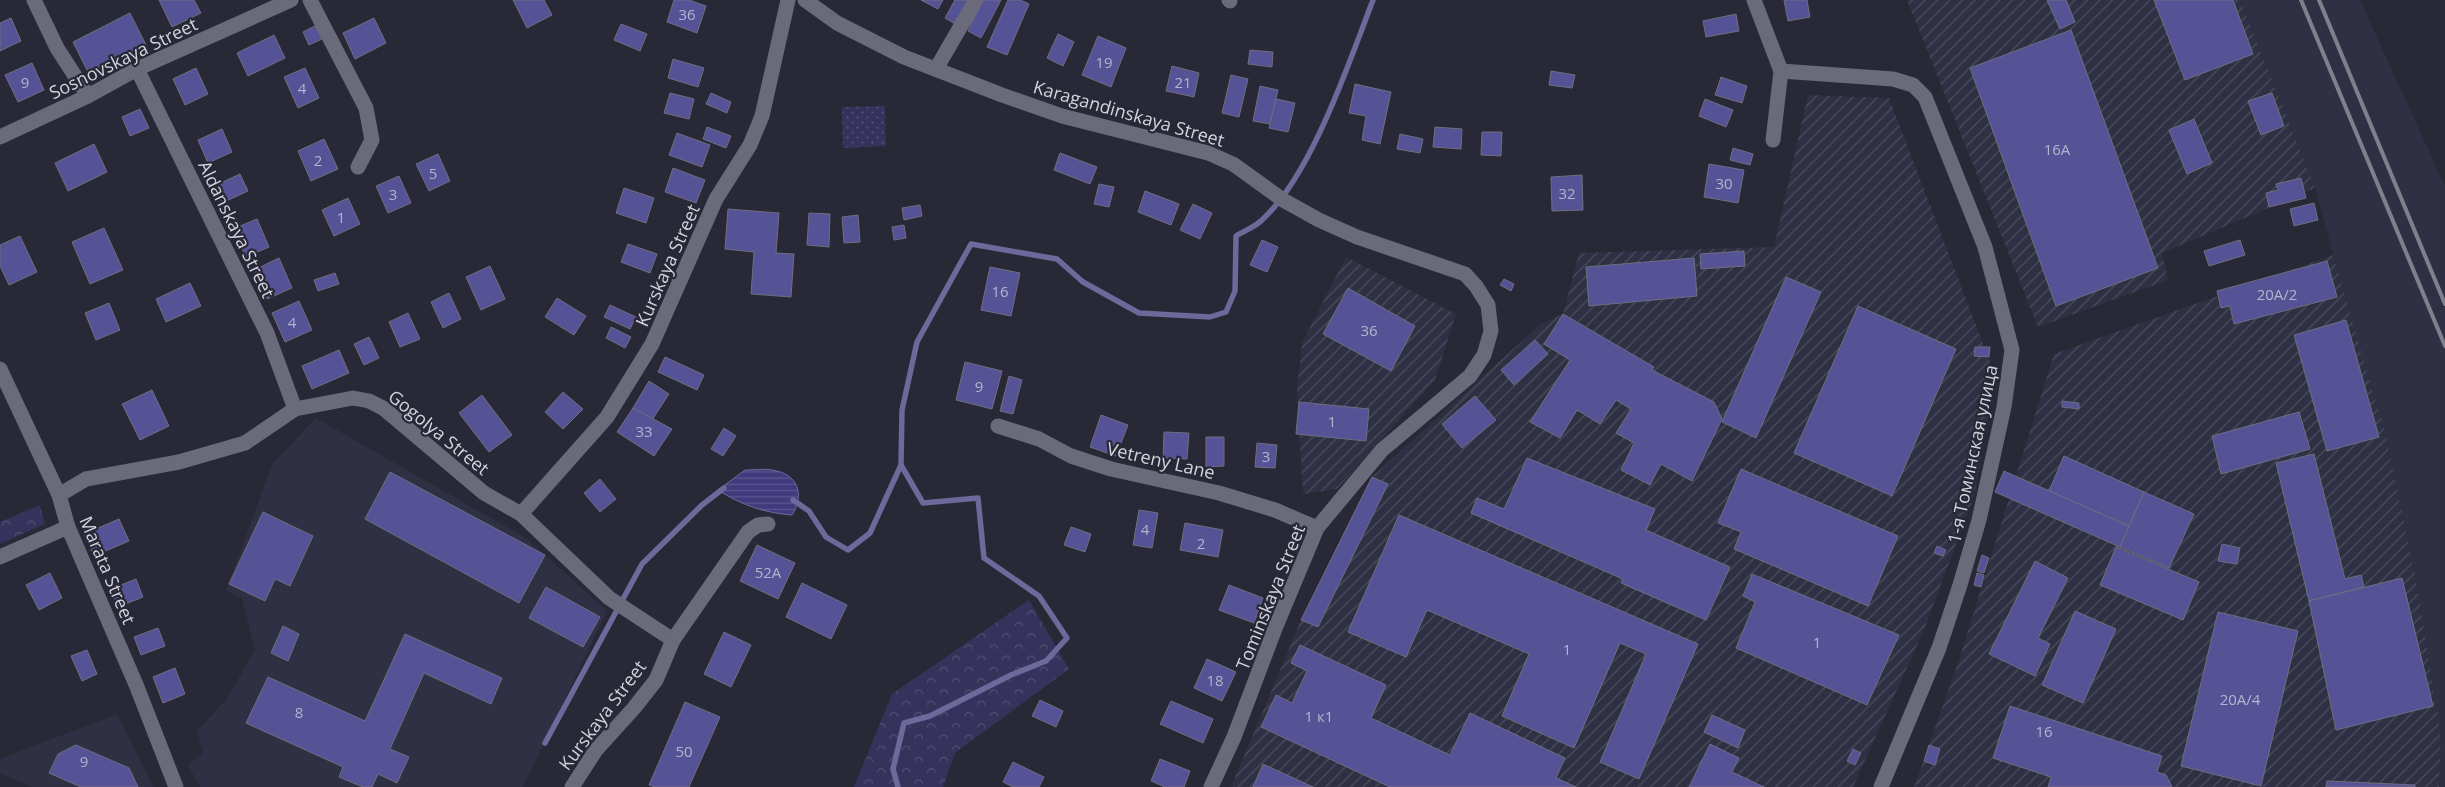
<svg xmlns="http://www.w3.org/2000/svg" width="2445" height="787" font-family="'Open Sans',sans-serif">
<defs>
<pattern id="industrial-furrows" width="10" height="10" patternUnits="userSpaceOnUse" patternTransform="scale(1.25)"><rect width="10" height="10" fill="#303044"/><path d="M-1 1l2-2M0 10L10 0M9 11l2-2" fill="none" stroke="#4d4d5f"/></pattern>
<pattern id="grass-dots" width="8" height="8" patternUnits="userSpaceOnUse" patternTransform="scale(1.25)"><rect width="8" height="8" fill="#35335c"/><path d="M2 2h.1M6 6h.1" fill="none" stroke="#515073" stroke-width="1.8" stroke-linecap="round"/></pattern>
<pattern id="forest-crowns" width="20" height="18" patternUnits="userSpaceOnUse" patternTransform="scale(1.25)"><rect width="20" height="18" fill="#35335c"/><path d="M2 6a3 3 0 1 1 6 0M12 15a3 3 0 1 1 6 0" fill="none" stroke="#515073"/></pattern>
<pattern id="water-rules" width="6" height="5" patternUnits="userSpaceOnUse" patternTransform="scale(1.25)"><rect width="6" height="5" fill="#413b7d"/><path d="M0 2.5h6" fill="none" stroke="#5c568f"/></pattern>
</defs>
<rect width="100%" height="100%" fill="#282836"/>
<!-- built -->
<g fill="#303044">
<polygon points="2240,0 2360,0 2445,186 2445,787 2439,787 2441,739 2416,579 2386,437 2371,391 2315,188"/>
<polygon points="316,418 526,538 607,611 523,787 200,787 188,765 203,753 197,731 226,700 255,650 242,598 226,590 273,463"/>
<polygon points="117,714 153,787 33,787 0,773 0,759"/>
</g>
<!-- industrial -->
<g fill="url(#industrial-furrows)">
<polygon points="1907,0 2240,0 2315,188 2162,253 2168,280 2038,327"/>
<polygon points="1808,95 1889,98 1995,375 1974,496 1924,630 1853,787 1231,787 1301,620 1372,477 1542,323 1563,314 1579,253 1774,247"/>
<polygon points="2333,255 2386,437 2416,579 2441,739 2439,787 1914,787 1957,666 2054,354"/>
<polygon points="1346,257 1456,314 1435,380 1337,489 1303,494 1297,391 1302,343"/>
</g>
<!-- grass -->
<polygon fill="url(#grass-dots)" points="885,106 886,146 843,148 842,107"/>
<!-- forest -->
<g fill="url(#forest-crowns)">
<polygon points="40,505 45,524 0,544 0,522"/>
<polygon points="1029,600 1069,669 955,753 943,787 854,787 892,694"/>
</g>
<!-- water -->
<path fill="url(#water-rules)" stroke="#6d699a" d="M745,470C755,470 768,468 777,471C801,477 803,498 792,515C765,513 741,505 718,490Z"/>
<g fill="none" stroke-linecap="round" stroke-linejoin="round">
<!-- stream -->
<g stroke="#6d699a" stroke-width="5.5">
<polyline points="793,500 809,511 826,537 848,550 870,533 901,465"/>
<polyline points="545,743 642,564 702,505 724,488"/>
<path d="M898,787L893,769L904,723L930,716L1011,675L1046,661L1067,638L1039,596L984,558L978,498L923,503L901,465L902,410L917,342L971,244L1057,259L1083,282L1139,313L1210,317L1226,312L1235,291L1236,236C1244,231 1255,227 1262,220C1312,174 1348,65 1373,0"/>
</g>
</g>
<!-- building -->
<g fill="#565296" stroke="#6e6f7f">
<polygon points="159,0 194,0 201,13 172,27"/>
<polygon points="513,0 544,0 552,15 527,28"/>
<polygon points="674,0 689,0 706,6 697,33 667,22"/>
<polygon points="921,0 943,0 938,9"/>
<polygon points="955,0 968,0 955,24 945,18"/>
<polygon points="983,0 1001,0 981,38 968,31"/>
<polygon points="1008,0 1020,0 1029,4 1007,55 987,47"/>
<polygon points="1784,0 1807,0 1810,17 1788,21"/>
<polygon points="2047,0 2066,0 2075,22 2060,29"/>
<polygon points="2154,0 2233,0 2253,54 2185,80"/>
<polygon points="130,13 146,45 89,74 73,42"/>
<polygon points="1736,14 1739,31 1706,37 1703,21"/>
<polygon points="11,18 21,41 0,51 0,23"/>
<polygon points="374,18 386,43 355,59 343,33"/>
<polygon points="621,24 647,34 640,51 614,40"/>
<polygon points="315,26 322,39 309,45 303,32"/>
<polygon points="2071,30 2158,268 2056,306 1970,68"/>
<polygon points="1058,34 1074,42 1063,66 1047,58"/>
<polygon points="274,35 285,58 248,76 237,53"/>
<polygon points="1098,36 1126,48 1111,87 1082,75"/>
<polygon points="1250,50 1273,52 1272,67 1248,64"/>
<polygon points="673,59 704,68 698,87 668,78"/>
<polygon points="32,63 44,90 18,102 5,75"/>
<polygon points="1172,66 1199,73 1194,97 1166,91"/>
<polygon points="196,68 208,94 185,105 173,79"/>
<polygon points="305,68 319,98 298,108 284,77"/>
<polygon points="1551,71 1575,75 1572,88 1549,85"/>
<polygon points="1231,75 1248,79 1239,117 1222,113"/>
<polygon points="1721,77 1747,86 1742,103 1715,95"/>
<polygon points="1355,84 1391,92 1380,144 1362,140 1366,116 1349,113"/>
<polygon points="1260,86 1278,90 1270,124 1253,121"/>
<polygon points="670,93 694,99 689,119 664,113"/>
<polygon points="711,93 731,102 727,113 706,104"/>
<polygon points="2272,93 2284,126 2261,135 2248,101"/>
<polygon points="1276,99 1295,103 1288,132 1269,128"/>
<polygon points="1705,99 1733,110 1726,127 1699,116"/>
<polygon points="140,109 149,128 130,136 122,117"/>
<polygon points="2194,119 2212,163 2187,174 2169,130"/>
<polygon points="707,127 731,136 726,148 703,139"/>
<polygon points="1435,127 1462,129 1461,149 1433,147"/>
<polygon points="222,129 232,152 208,163 198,140"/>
<polygon points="1482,132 1502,132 1501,156 1481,155"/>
<polygon points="677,133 710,145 702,167 669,155"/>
<polygon points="1400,134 1423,139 1420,153 1397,149"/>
<polygon points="324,139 338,169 311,181 298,151"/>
<polygon points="94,144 107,172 68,191 55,163"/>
<polygon points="1733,148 1753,154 1750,165 1730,160"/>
<polygon points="1060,153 1097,167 1090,184 1054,170"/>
<polygon points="438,154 450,181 429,191 416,164"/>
<polygon points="1709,164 1744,170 1738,203 1704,197"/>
<polygon points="673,168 705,180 696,203 665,192"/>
<polygon points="240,174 248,191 222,203 214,186"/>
<polygon points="1582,175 1583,210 1552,211 1551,177"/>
<polygon points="399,176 411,203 388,213 376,186"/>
<polygon points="2301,178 2306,198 2269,207 2266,193 2278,190 2276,184"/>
<polygon points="1099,184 1114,187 1109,207 1094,204"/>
<polygon points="624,188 654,198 646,223 616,213"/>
<polygon points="1145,191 1179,204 1171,225 1138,212"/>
<polygon points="348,198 360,224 334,236 322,210"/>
<polygon points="2314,203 2318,220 2294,226 2290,209"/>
<polygon points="1193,204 1212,213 1200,239 1180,230"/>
<polygon points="920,205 922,216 904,220 902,208"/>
<polygon points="728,209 779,213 776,253 794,254 791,297 751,294 754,252 725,249"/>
<polygon points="809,213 830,214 829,247 807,245"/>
<polygon points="858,215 860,242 844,243 842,217"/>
<polygon points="257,219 269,247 246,257 233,229"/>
<polygon points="904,225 906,238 894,240 892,227"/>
<polygon points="104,228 123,270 90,284 72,242"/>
<polygon points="20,236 37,272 9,285 0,266 0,245"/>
<polygon points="1262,240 1278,247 1267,272 1250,265"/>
<polygon points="2240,240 2245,255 2209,266 2204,251"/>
<polygon points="628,244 657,254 650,273 621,262"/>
<polygon points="1744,251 1745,266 1701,269 1700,254"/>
<polygon points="279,258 292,288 267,299 254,270"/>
<polygon points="1694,258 1697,296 1589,306 1586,267"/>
<polygon points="2327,261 2337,297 2234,324 2230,306 2221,308 2217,291"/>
<polygon points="490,266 505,299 481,310 466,277"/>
<polygon points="990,267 1020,273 1011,316 981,310"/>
<polygon points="335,273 339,284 318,291 314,280"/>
<polygon points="1786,277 1821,292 1756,438 1722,422"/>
<polygon points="1504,279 1514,284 1511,291 1500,285"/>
<polygon points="190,283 201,306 166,322 156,299"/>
<polygon points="1348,288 1415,326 1391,371 1323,334"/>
<polygon points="449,293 461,319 443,328 431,302"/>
<polygon points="557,298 586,316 574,335 545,317"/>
<polygon points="299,301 312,330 285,342 272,313"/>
<polygon points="109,303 120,330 96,340 85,313"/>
<polygon points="610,305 636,317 630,329 604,317"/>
<polygon points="1858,306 1956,349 1892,496 1794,453"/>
<polygon points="408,313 420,339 400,347 389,322"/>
<polygon points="1563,314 1654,367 1652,370 1714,402 1722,419 1692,481 1661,464 1650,485 1621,470 1634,443 1616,433 1631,409 1616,400 1600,424 1577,410 1560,438 1530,422 1570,360 1544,344"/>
<polygon points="2346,320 2379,437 2327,451 2294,335"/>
<polygon points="611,327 631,337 625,348 606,338"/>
<polygon points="369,337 379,358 364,365 354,344"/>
<polygon points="1535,340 1548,354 1514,385 1501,370"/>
<polygon points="1975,347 1990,347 1989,357 1974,356"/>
<polygon points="339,350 349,373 312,389 302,366"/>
<polygon points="665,357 704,375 697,390 658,372"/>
<polygon points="965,362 1002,371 992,409 956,400"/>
<polygon points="1009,376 1022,380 1013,414 1000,411"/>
<polygon points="649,381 669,394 652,420 633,408"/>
<polygon points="152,390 169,426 140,440 122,404"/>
<polygon points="563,392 583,409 563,429 545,412"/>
<polygon points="482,395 512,435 489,452 459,413"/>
<polygon points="1475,396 1496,420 1462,448 1442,424"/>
<polygon points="2062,401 2079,403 2079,409 2062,407"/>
<polygon points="1299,402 1369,409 1366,441 1296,434"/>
<polygon points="633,408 672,429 654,456 617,432"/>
<polygon points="2299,412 2310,449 2221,474 2212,436"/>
<polygon points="1101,415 1128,425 1116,456 1090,447"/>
<polygon points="724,428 736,436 723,456 711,449"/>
<polygon points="1164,432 1189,433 1187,459 1163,458"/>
<polygon points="1206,437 1224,437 1224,466 1206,467"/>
<polygon points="1257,443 1277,445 1275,468 1255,467"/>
<polygon points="2314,454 2345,579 2361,575 2364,587 2309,601 2276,463"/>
<polygon points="2064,456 2144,492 2129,526 2049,491"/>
<polygon points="1527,458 1655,509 1646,530 1730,567 1706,620 1621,583 1623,579 1471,513 1477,498 1504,509"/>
<polygon points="1741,469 1898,536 1868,606 1734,549 1741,532 1718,523"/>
<polygon points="2004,471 2129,526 2120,547 1995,492"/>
<polygon points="390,472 545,555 519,603 365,519"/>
<polygon points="1372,477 1388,484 1318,627 1301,620"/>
<polygon points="600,479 616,499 600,512 584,493"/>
<polygon points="2144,492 2194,514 2169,568 2120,547"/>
<polygon points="1139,510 1158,513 1152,548 1133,545"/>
<polygon points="263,512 313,536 290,586 275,579 265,601 229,584"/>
<polygon points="1399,515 1698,644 1639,779 1600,762 1646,654 1620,643 1574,748 1502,716 1529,654 1427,610 1406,657 1348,632"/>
<polygon points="119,519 129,541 94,556 84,534"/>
<polygon points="1185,523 1223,530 1218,557 1180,550"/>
<polygon points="1071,527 1091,534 1085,552 1064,545"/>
<polygon points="2222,544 2240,548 2237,564 2218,561"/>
<polygon points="757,545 795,563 778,599 740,581"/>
<polygon points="1937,546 1946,550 1943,556 1934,553"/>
<polygon points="2116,547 2199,582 2183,620 2100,585"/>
<polygon points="1982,555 1989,558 1984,573 1977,571"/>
<polygon points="2035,561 2068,578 2038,638 2050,644 2035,676 1989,654"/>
<polygon points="50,573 62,598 39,610 26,585"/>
<polygon points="1977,573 1984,575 1981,587 1974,585"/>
<polygon points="1752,574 1899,635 1867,705 1736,648 1755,602 1743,596"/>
<polygon points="2402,578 2433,706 2336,730 2309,601"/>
<polygon points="136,579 143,597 118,607 111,589"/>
<polygon points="802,583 847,605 831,639 786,617"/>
<polygon points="1229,585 1263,598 1254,623 1219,610"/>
<polygon points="546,587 600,617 583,647 529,618"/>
<polygon points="2075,611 2116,629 2083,703 2042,685"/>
<polygon points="2218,612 2298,631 2261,786 2181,766"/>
<polygon points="283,626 299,634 288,661 271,653"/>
<polygon points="158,628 165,646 141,655 134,637"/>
<polygon points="724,632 751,645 731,687 704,674"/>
<polygon points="405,634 502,678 491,704 424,673 390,749 409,757 397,783 378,774 372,787 363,787 339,777 343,767 246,723 268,677 365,721"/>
<polygon points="1300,645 1386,685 1371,718 1450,755 1470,713 1565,758 1556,778 1576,787 1390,787 1261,727 1276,695 1292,703 1307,671 1291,663"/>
<polygon points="87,650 97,674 82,681 71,656"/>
<polygon points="1207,659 1236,672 1222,701 1194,688"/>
<polygon points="175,668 185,694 163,703 153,677"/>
<polygon points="1040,700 1063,711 1056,727 1032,716"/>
<polygon points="1171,701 1213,719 1203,743 1160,724"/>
<polygon points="685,702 720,717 689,787 655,787 649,785"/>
<polygon points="2010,706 2162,756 2157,772 2166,775 2172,787 2048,787 2051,777 1993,758"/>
<polygon points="1712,715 1745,730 1738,748 1704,732"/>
<polygon points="1710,744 1739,758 1732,772 1764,787 1689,787"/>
<polygon points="76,745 129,768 138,787 81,787 49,773 58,754"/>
<polygon points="1929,745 1940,749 1935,765 1924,761"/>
<polygon points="1853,749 1861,753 1855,765 1847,761"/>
<polygon points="1160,759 1190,771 1184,787 1165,787 1151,781"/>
<polygon points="1013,762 1044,777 1039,787 1013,787 1003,782"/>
<polygon points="1263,764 1313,787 1253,787"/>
<polygon points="2327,781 2415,785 2415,787 2326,787"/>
</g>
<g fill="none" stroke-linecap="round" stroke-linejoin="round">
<!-- street -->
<g stroke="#6a6a7a" stroke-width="15">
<polyline points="34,0 57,48 88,96"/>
<polyline points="310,0 366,108 372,140 358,167"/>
<polyline points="805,0 837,23 904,57 1002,95 1062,116 1208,153 1233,164 1283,200 1319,220 1357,237 1465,274 1476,286 1488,305 1491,331 1484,355 1470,376 1382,450 1317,528 1276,626 1234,737 1211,787"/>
<polyline points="1229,0 1230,1"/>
<polyline points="1754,0 1781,71 1773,140"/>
<polyline points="137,69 267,333 295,409"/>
<polyline points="936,69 976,0"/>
<polyline points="1781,71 1893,79 1913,85 1925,97 1985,247 2012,350 2004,407 1979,520 1960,585 1939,648 1881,787"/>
<polyline points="0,137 88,96 137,69 291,0"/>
<polyline points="0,369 59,495 68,527 137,687 176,787"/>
<polyline points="998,426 1039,439 1071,456 1111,469 1219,493 1275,510 1317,528"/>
<polyline points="59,495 86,479 179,462 245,443 295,409 353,398 369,401 383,408 484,493 521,514 609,598 673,640"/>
<polyline points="521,514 607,417 652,344 716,199 750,145 762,116 788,0"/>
<polyline points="0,557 68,527"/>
<polyline points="572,787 596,750 634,708 656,680 673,640 748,532 758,525 768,524"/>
</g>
<!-- rail -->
<g stroke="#80808c" stroke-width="4">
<polyline points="2301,0 2445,346"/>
<polyline points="2319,0 2445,304"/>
</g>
</g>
<g text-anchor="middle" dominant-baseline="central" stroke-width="4.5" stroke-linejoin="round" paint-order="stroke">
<!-- number labels -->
<g font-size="15" fill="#b4b4cc">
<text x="687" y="14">36</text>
<text x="1104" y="62">19</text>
<text x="25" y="82">9</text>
<text x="1183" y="82">21</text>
<text x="302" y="88">4</text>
<text x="2057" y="149">16А</text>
<text x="318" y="160">2</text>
<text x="433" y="173">5</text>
<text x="1724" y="183">30</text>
<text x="1567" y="193">32</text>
<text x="393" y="194">3</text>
<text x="341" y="217">1</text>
<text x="1000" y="291">16</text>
<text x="2277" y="294">20А/2</text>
<text x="292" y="322">4</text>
<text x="1369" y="330">36</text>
<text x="979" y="386">9</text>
<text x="1332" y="421">1</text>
<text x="644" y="431">33</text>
<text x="1266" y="456">3</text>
<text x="1145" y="529">4</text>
<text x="1201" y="543">2</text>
<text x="768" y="572">52А</text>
<text x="1817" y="642">1</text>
<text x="1567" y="649">1</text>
<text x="1215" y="680">18</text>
<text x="2240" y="699">20А/4</text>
<text x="299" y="712">8</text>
<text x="1319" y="716">1 к1</text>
<text x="2044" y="731">16</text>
<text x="684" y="751">50</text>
<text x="84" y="761">9</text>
</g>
<!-- street labels -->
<g font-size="18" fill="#d4d4de" stroke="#282836">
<text transform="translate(123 58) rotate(-26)">Sosnovskaya Street</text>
<text transform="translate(1129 113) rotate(16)">Karagandinskaya Street</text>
<text transform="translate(237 229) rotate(64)">Aldanskaya Street</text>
<text transform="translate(667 265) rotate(-66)">Kurskaya Street</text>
<text transform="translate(439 432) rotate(39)">Gogolya Street</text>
<text transform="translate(1972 454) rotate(-78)">1-я Томинская улица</text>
<text transform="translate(1161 460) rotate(13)">Vetreny Lane</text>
<text transform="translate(108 570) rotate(67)">Marata Street</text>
<text transform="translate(1270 597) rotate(-68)">Tominskaya Street</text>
<text transform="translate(602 715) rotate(-53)">Kurskaya Street</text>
</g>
</g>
</svg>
